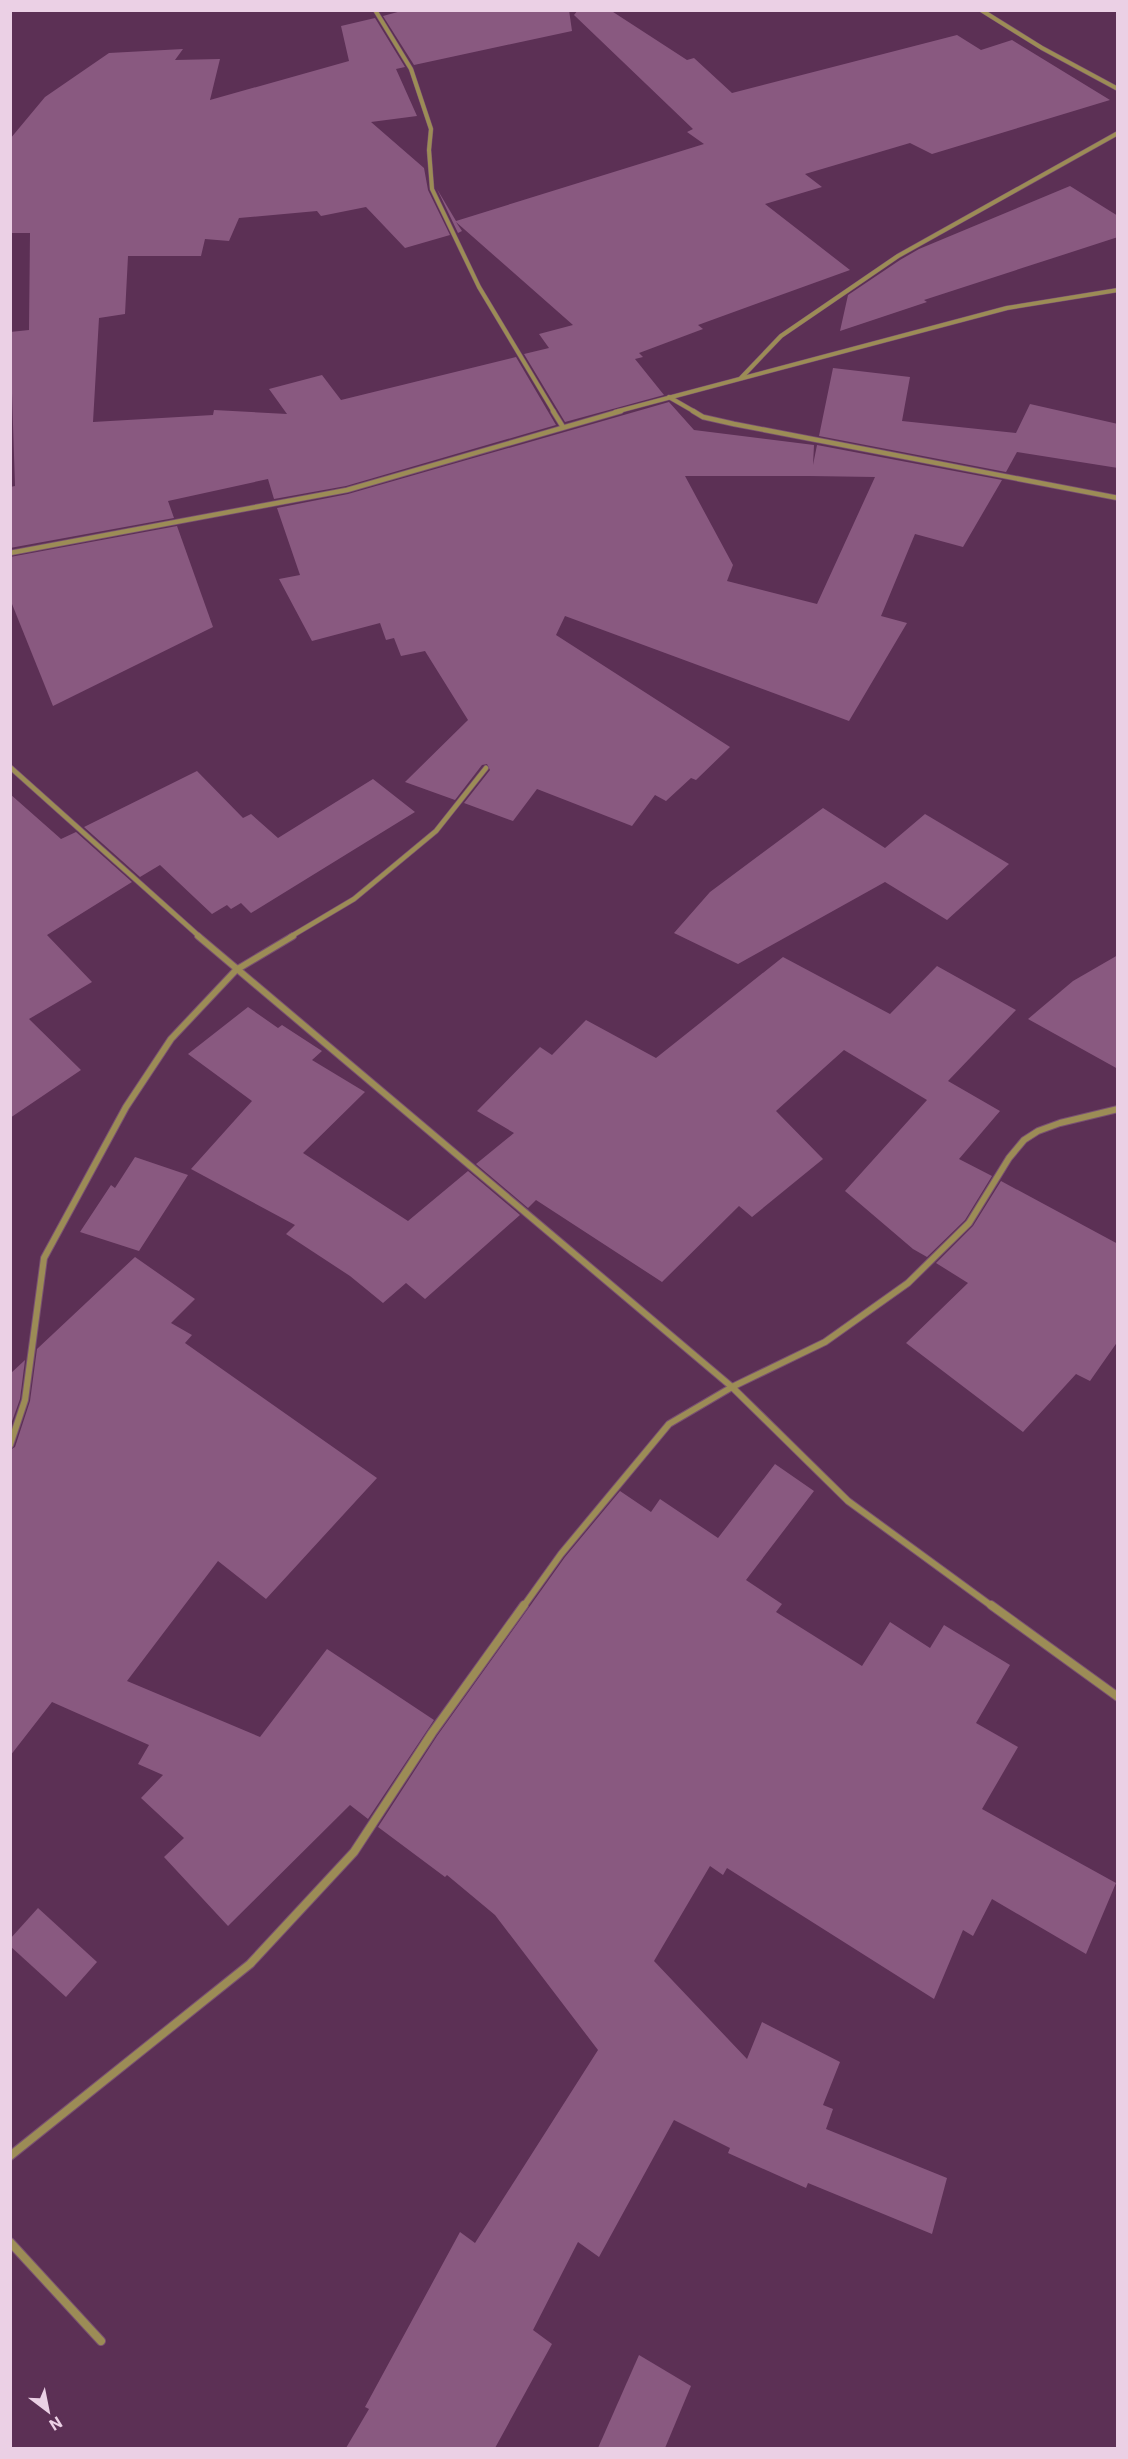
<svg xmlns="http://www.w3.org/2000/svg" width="1128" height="2459" font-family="Roboto,sans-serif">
<rect width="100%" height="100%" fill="#5c3055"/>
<!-- building -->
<g fill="#895980" fill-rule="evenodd">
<polygon points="405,10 569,10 572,31 414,65 383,16"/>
<polygon points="578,10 610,10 687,60 694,58 732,93 957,35 981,50 1012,40 1110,100 932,154 910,143 805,174 822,187 765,204 850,270 698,325 703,329 639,353 643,357 635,359 664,395 565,422 524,354 549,348 539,334 573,325 456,222 462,231 458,233 437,189 456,221 704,144 687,132 693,129 574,15"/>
<polygon points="375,18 405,67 396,69 417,116 371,122 424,168 428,190 450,235 405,248 366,207 321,216 317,211 239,218 229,241 205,239 201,256 128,256 125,314 99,318 93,422 213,415 214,410 287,414 269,389 322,375 341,400 516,357 556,425 346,486 274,499 268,479 168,501 174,518 10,548 10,487 15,486 10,332 29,330 30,233 10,233 10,139 45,97 109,53 183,49 175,60 220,59 210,100 349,61 341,26"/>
<polygon points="1070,186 1118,216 1118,237 924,300 927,302 840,331 848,295 900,260 919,249"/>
<polygon points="833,368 910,377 902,421 1016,433 1030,404 1118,424 1118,468 1017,452 1006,472 819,436"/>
<path d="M669,402L694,430L814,445L813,465L817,445L1002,480L963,547L915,534L881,616L907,623L849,721L565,616L556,635L730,747L696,780L691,778L666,801L655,795L632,826L537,789L513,821L464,803L490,770L487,764L482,765L455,800L405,782L468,720L425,651L401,656L394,638L386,640L380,623L312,641L279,579L300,575L277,508L348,494ZM685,476H810L875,477L817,604L727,581L733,565Z"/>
<polygon points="177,526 213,627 53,706 10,599 10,557"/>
<polygon points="197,771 243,818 251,814 278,838 373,779 415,812 251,913 241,903 231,909 227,905 212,914 160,865 140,877 84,827"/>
<polygon points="10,794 61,839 76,832 132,882 47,935 92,982 29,1019 81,1070 10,1118"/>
<polygon points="823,808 885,848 925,814 1009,864 947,920 885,882 738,964 674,933 710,892"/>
<polygon points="1118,955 1118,1069 1028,1019 1073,981"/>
<polygon points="783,957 890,1014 937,966 1016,1010 948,1081 1000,1111 959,1159 992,1176 965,1220 927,1257 913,1249 845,1191 927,1100 844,1050 776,1111 823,1159 752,1217 739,1206 662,1282 536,1200 528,1208 476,1164 514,1133 477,1111 540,1047 552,1055 586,1020 656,1058"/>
<polygon points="248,1007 278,1028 282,1025 322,1051 312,1060 365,1092 303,1153 408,1221 468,1171 520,1215 425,1299 406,1283 383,1303 350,1276 286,1234 295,1225 191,1169 252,1101 188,1054"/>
<polygon points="135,1157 188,1175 139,1251 80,1232 111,1185 115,1188"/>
<polygon points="1001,1181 1118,1244 1118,1341 1090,1381 1076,1374 1023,1432 906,1343 968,1283 936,1263 973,1226"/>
<polygon points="135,1257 195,1299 171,1323 192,1335 185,1343 377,1478 266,1599 218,1561 127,1681 260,1737 327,1649 434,1720 368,1819 350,1805 228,1926 164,1857 184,1838 141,1798 163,1775 138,1764 149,1745 52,1702 10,1756 10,1450 15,1447 30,1401 37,1349"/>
<polygon points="25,1360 20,1399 10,1427 10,1374"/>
<polygon points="775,1464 814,1491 746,1580 782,1604 776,1612 862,1666 890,1622 930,1648 944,1625 1010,1665 976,1723 1018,1747 982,1809 1116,1883 1086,1954 992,1899 973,1936 963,1930 934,1999 727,1868 723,1875 710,1866 654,1961 747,2059 762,2022 840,2062 823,2105 833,2109 826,2129 947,2178 932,2234 808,2183 806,2188 728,2153 730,2148 674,2120 599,2257 578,2242 533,2330 552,2344 495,2448 346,2448 369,2409 365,2407 460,2232 475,2243 598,2050 495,1915 447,1875 445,1877 378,1827 437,1736 565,1557 620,1491 651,1512 660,1499 718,1538"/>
<polygon points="38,1908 97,1962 66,1997 10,1946 10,1939"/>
<polygon points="639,2355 691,2386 665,2448 598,2448"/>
</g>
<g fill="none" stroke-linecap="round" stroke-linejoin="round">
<!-- street-far3 casing -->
<g stroke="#795072" stroke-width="5">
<g id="street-far3">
<polyline points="375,10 411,69 431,129 429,150 432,189 479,287 554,412"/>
<polyline points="981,10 1042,48 1118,89"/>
<polyline points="741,378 781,336 898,256 1118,133"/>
<polyline points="669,397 695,412"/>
<polyline points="615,412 1007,308 1118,290"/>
</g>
</g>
<!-- street-far2 casing -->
<g stroke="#795072" stroke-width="6">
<g id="street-far2">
<polyline points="553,411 563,427"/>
<polyline points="693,411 703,417 734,424 1118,498"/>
<polyline points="10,553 347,490 621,411"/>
<polyline points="10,767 200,937"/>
<polyline points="290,937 354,899 436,831 486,768"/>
</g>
</g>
<!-- street-far1 casing -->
<g stroke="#795072" stroke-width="8">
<g id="street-far1">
<polyline points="198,936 732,1387 848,1501 993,1607"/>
<polyline points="10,1445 25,1400 44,1258 126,1107 171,1039 236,970 293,936"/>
<polyline points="523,1607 561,1554 669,1424 732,1387 825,1342 908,1283 969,1223 1009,1158 1024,1140 1038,1131 1060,1123 1118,1109"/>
</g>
</g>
<!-- street casing -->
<g stroke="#795072" stroke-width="10">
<g id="street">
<polyline points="991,1605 1118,1697"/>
<polyline points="10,2156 250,1964 354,1852 432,1733 524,1605"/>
<polyline points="10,2242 101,2341"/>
</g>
</g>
<!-- street-far3 -->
<use href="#street-far3" stroke="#9c8c56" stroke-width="4"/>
<!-- street-far2 -->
<use href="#street-far2" stroke="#9c8c56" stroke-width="4.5"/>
<!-- street-far1 -->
<use href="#street-far1" stroke="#9c8c56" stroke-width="6"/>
<!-- street -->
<use href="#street" stroke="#9c8c56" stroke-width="8"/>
</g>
<!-- border -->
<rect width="1128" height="2459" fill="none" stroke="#ebd0e5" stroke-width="24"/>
<!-- north arrow -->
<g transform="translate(48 2411) rotate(148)" stroke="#5c3055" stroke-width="4.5" paint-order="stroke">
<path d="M0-4.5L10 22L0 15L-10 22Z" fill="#ebd0e5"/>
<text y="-9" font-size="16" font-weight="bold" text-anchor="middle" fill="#ebd0e5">N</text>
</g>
</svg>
